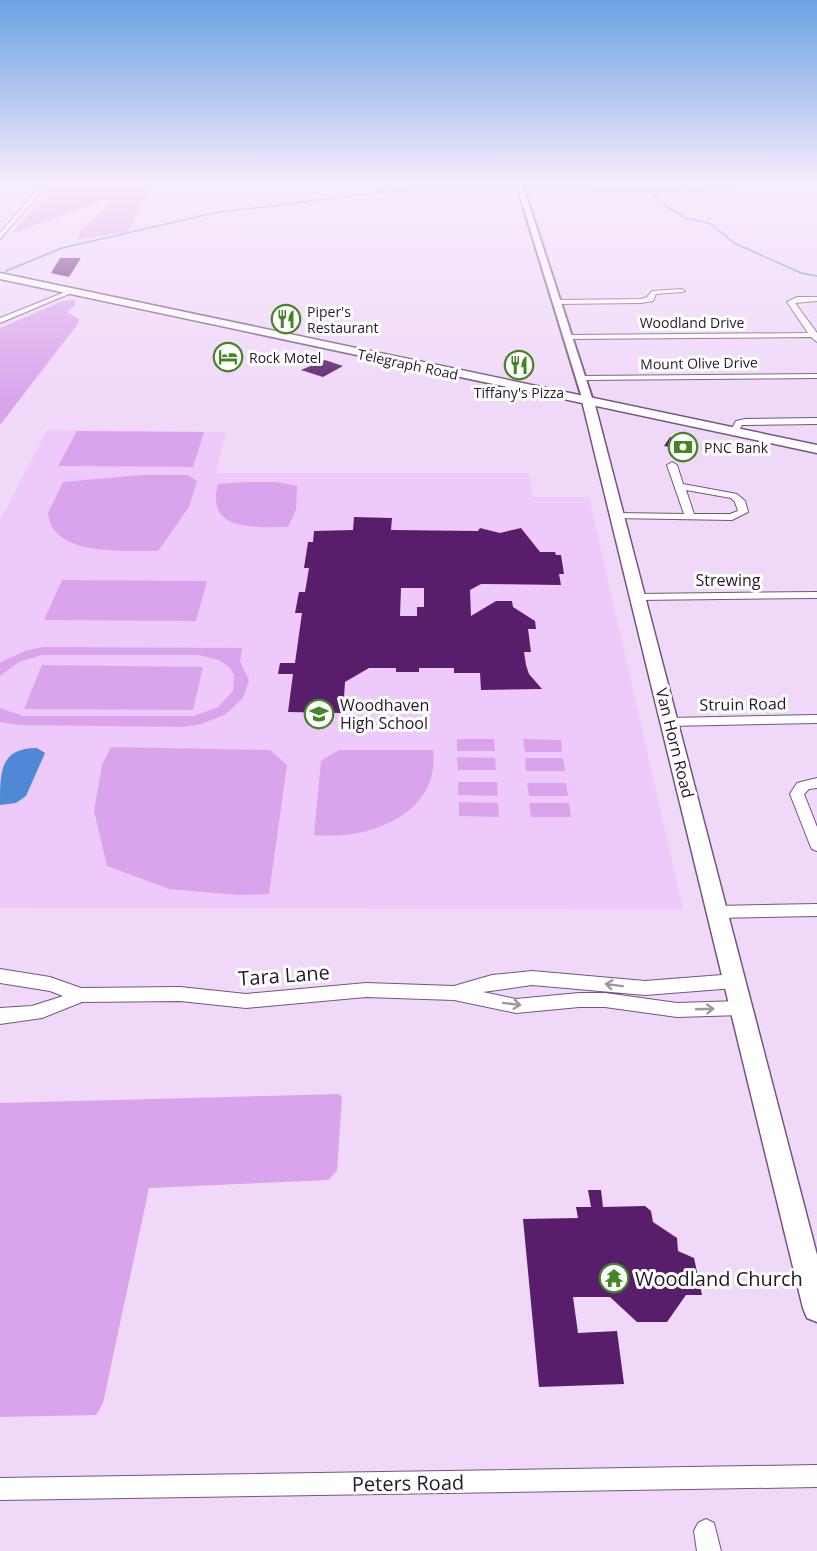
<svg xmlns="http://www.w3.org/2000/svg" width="817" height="1551" font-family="'Open Sans',sans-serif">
<rect width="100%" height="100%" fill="#f0d8f9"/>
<!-- built -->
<polygon fill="#edcafa" points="47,430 226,432 216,473 529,473 532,497 589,497 683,909 0,908 0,520"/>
<!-- green -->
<g fill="#daa4ed">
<polygon points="55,183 153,183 127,232 77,240 82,229 113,200 106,200 11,234"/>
<polygon points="75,300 75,305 67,312 79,319 77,325 0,425 0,328 63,301"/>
<polygon points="77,431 204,432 193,467 58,466"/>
<path d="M140,475H187L197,481L189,507L158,551C127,550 52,558 48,513L63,482Z"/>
<path d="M248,482H277L297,486L296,510L288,527C255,527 205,532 218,484Z"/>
<polygon points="62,580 207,581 196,621 44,620"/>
<polygon points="44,647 242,648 240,661 249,680 243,698 226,714 202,724 183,727 20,725 0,722 0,708 23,716 194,716 218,707 233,691 234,675 229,667 219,660 198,655 42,655 19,662 0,676 0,663 3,661 27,650"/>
<polygon points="42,665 203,667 193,710 24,709"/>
<polygon points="457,739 494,739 495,751 457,751"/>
<polygon points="523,739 561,740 562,752 525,752"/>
<polygon points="111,747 270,750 287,765 269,894 237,895 169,889 107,866 94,811 102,765"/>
<path d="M339,750H433C441,815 366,841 314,835L321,761Z"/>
<polygon points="457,757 495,758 496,770 458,770"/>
<polygon points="525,758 563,758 565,771 526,771"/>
<polygon points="458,782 497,782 498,796 458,795"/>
<polygon points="527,783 566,783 568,796 529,796"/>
<polygon points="459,802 498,803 499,817 459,816"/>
<polygon points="529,803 569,803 571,817 531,817"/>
<polygon points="339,1094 342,1097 337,1171 328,1180 149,1188 103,1403 96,1415 0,1417 0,1103"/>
</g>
<!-- water -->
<path fill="#4f88d7" d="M37,748L45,753L26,796L16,803L0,805C0,771 0,748 37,748Z"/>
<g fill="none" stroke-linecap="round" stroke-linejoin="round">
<!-- stream -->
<g stroke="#4f88d7" stroke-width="1.5">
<polyline points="528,187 685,191 754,183"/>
<polyline points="651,191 662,204 686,218 711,224 734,243 801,273 817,276"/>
<polyline points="6,271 62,248 214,213 432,186 514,187"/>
</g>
</g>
<!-- building -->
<g fill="#591e6b" fill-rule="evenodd">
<polygon points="60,258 81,258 69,277 51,273"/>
<polygon points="325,360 343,366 323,377 301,370"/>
<polygon points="670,437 692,442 697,444 692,452 687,451 684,457 672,455 676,448 664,446"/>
<path d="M354,517L392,518L391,530L478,531L480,528L500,533L521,528L540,552H555L556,555H561L564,574H559L561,585L481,584L470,590L471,616L496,601H512L513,607L535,621L536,629H528L531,652H524L526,665L529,674L542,689L481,690L480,673H454V668H419V672H396V668H369L345,682L343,713L288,712L293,674H278L280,663H295L302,613H295L299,592H305L309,568H304L308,542H313L314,531L353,530ZM401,588H424V607H417V616H400Z"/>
<polygon points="588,1190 601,1190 603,1207 645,1206 651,1211 653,1222 677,1238 678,1251 694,1258 702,1295 686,1295 667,1322 637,1322 610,1297 573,1297 578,1333 617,1331 624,1384 539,1387 523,1219 578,1218 576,1207 591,1207"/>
</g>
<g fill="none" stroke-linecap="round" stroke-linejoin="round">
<!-- minor casing -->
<g stroke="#765382" stroke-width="2">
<g id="minor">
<polygon points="43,183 49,183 0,239 0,233"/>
<polygon points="681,289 685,291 683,292 656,294 653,301 641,303 557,304 553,302 557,300 641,299 647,297 652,291"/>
<polygon points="70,290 76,291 0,323 0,318"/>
<polygon points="797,297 817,297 817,301 795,303 817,333 817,342 811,337 568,339 564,337 568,335 808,333 787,302"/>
<polygon points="817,374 817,378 581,380 577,378 581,376"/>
<polygon points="817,418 817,424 745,425 742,425 737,434 730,432 736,421 745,419"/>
<path d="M672,462L677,465L683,484L737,494L745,501L748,512L732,520L614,518L613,516L618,513L684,514L667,465ZM686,490L731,498L735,502L738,511L730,514H694Z"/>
<polygon points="817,592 817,598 638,600 632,597 638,594"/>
<polygon points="817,715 817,723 669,726 663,722 669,718"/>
<polygon points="817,778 817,788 809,789 804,794 817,827 817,851 812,849 810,845 790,794 797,783"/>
<polygon points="817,904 817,916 717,918 712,916 709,912 712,908 717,906"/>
<polygon points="0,969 50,977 81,988 180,987 246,994 366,983 454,986 492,975 532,971 645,981 735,974 741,976 743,981 741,986 735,988 645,995 532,985 483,992 516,999 579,993 605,993 677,1003 741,1001 747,1003 749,1008 747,1013 741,1015 677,1017 605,1007 579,1007 516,1013 454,1000 366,997 246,1008 180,1001 82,1002 42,1018 0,1024 0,1008 32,1006 63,996 50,991 0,983"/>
<polygon points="817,1465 817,1487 0,1500 0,1478"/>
<polygon points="706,1519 714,1523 721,1551 697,1551 694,1531 698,1523"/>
</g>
</g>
<!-- tertiary casing -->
<g stroke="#765382" stroke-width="4">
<polygon id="tertiary" points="516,183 522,183 593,401 592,403 583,401"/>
</g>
<!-- secondary casing -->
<g stroke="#765382" stroke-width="3">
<polygon id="secondary" points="588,398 594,401 817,1255 817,1322 807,1318 803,1308 582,401"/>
</g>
<!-- primary casing -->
<g stroke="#765382" stroke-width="3">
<polygon id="primary" points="0,273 817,445 817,453 0,279"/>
</g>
<!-- minor -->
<use href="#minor" fill="#fff" fill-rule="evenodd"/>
<!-- tertiary -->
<use href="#tertiary" fill="#fff" fill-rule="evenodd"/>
<!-- secondary -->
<use href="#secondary" fill="#fff" fill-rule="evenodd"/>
<!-- primary -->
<use href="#primary" fill="#fff" fill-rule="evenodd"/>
</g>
<!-- one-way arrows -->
<defs><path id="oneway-shaft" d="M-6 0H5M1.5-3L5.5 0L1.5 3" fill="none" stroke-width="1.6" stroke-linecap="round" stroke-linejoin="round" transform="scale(1.5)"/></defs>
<g stroke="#9d979f">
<use href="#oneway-shaft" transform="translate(614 985) rotate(-173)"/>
<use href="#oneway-shaft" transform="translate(512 1004) rotate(7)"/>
<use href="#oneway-shaft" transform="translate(705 1009) rotate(-2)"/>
</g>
<!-- sky -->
<linearGradient id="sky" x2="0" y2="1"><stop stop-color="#6ba2e1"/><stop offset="0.46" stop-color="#f8edfc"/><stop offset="1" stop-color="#f8edfc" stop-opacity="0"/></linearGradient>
<rect width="817" height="400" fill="url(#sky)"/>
<!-- icons -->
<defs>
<g id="restaurant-ring" transform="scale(1.5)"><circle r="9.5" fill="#fff" stroke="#458526" stroke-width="1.5"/><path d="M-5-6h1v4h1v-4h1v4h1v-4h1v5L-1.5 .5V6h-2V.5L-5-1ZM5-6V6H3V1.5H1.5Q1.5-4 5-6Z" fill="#458526"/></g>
<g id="hotel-ring" transform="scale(1.5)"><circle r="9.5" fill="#fff" stroke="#458526" stroke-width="1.5"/><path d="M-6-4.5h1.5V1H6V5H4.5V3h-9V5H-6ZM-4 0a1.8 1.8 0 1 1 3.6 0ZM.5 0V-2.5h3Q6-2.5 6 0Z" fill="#458526"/></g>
<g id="bank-ring" transform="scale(1.5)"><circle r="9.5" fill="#fff" stroke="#458526" stroke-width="1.5"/><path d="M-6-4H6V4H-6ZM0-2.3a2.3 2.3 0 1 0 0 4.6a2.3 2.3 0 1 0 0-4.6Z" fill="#458526"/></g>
<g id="school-ring" transform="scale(1.5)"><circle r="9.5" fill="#fff" stroke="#458526" stroke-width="1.5"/><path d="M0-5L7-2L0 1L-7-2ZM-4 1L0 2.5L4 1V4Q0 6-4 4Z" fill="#458526"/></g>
<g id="temple-ring" transform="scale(1.5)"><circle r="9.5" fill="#fff" stroke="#458526" stroke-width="1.5"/><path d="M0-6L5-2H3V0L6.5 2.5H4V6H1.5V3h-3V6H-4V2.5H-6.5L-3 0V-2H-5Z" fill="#458526"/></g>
</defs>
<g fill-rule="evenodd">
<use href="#restaurant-ring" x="286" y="319"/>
<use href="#hotel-ring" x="228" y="357"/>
<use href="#restaurant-ring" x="519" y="365"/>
<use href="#bank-ring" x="683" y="447"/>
<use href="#school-ring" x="319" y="714"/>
<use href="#temple-ring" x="614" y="1278"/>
</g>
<g text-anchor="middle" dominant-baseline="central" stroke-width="6" stroke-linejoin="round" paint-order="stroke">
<!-- far-poi labels -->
<g font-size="14" fill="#25172a" stroke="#fff" text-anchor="start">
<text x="307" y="311">Piper's<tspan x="307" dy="16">Restaurant</tspan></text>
<text x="249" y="357">Rock Motel</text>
<text x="519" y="392" text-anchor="middle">Tiffany's Pizza</text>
<text x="704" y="447">PNC Bank</text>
</g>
<!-- far-street labels -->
<g font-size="14" fill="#25172a" stroke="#fff">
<text x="692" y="322">Woodland Drive</text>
<text transform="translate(699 363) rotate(-1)">Mount Olive Drive</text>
<text transform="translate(408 364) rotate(12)">Telegraph Road</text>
</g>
<!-- street labels -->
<g font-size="16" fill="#25172a" stroke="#fff">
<text x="728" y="580">Strewing</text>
<text transform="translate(743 704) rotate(-1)">Struin Road</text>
<text transform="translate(675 743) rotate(76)">Van Horn Road</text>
</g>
<!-- poi labels -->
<g font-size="16" fill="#25172a" stroke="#fff" text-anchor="start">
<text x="340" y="705">Woodhaven<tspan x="340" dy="18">High School</tspan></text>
</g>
<!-- near-street labels -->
<g font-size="20" fill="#25172a" stroke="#fff">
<text transform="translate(284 975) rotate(-4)">Tara Lane</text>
<text transform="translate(408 1483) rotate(-1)">Peters Road</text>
</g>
<!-- near-poi labels -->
<g font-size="20" fill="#25172a" stroke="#fff" text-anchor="start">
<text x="635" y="1278">Woodland Church</text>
</g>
</g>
</svg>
